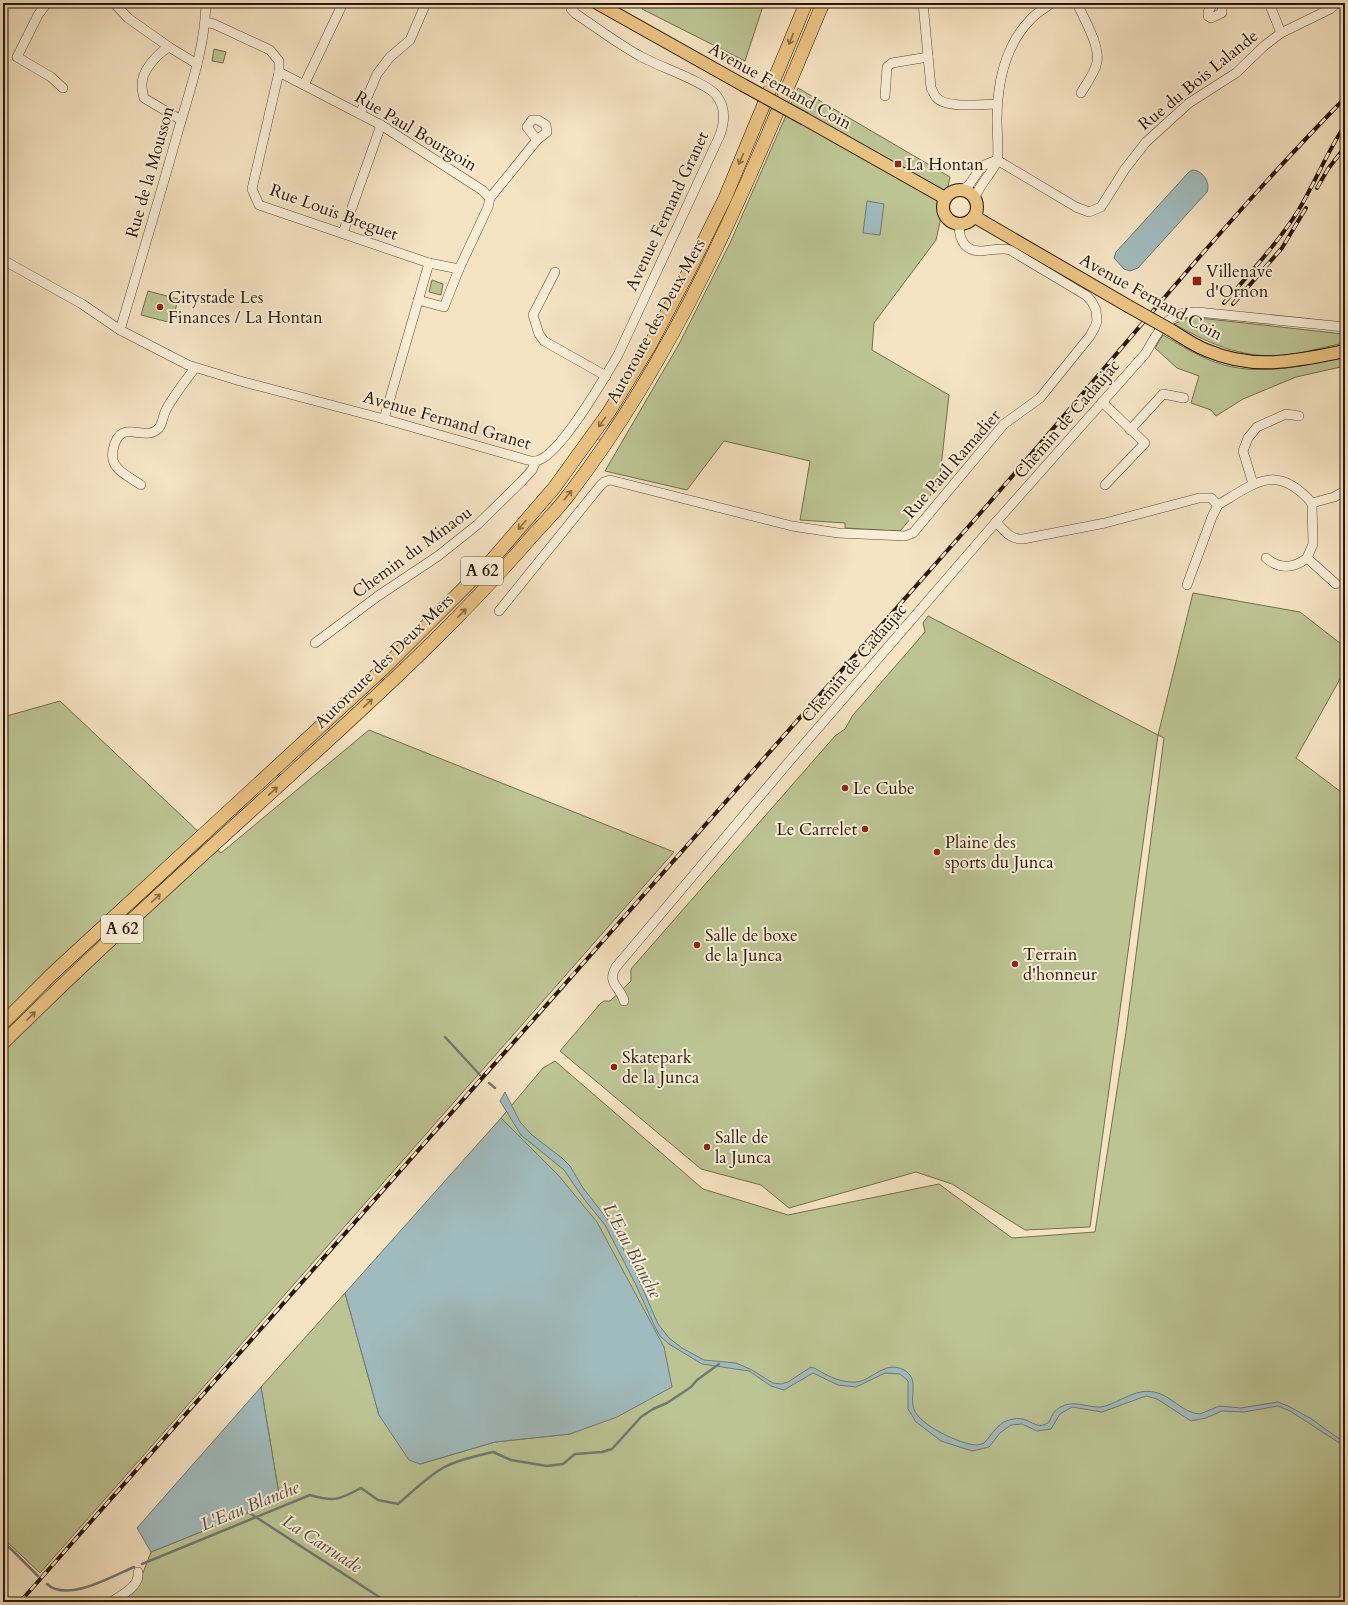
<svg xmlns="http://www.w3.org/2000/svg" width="1348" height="1605" font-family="Cardo,serif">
<rect width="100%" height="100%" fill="#f5e3c2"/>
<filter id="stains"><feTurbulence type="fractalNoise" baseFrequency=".005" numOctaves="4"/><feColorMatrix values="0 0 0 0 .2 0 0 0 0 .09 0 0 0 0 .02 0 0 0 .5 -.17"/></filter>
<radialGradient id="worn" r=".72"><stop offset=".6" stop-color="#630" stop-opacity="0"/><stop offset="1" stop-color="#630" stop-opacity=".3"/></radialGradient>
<!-- green -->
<g fill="#bcc493" stroke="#746e4e">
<polygon points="645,3 764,3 745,61 642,9"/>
<polygon points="214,49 226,52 223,63 212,61"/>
<polygon points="798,88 950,177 936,240 874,323 872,350 949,395 939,485 900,531 845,528 845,523 800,520 810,461 724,441 687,490 605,471 679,344 730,243"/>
<polygon points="432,280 443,284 441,295 429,292"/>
<polygon points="148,291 178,299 172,323 141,315"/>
<path d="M1190,317L1344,334L1345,343C1328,346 1311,351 1294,354C1247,361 1214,346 1174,324Z"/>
<path d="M1163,335C1182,346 1202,359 1224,365C1265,376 1305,365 1345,357V366L1296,377L1243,399L1216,416L1211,410L1191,403L1199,376L1177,368L1155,348Z"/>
<polygon points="1193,593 1300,612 1345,647 1345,670 1296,758 1345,795 1345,1130 1342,1175 1345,1174 1345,1602 650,1602 646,1598 621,1602 118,1602 138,1586 151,1552 280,1500 261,1387 345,1293 379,1415 420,1464 495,1442 570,1434 559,1176 501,1118 543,1068 555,1061 703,1189 788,1215 939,1184 1012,1238 1095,1232 1126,1032 1164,738 1158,735 1090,1227 1025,1230 952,1184 916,1172 789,1208 761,1185 701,1169 560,1051 600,1004 604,1001 610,1001 631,981 631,969 835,736 845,729 853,715 925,632 923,623 928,616 1158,735"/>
<polygon points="60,701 221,853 369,730 674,852 40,1573 3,1538 3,717"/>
</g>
<!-- water -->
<g fill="#a0bbbd" stroke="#717975">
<path d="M1192,170C1202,170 1211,182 1207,192L1138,268L1130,271L1124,269L1114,258L1116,252L1188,173Z"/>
<polygon points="867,201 884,204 880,235 863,233"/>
<path d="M505,1092L520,1122L532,1135L562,1158L570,1166L583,1188L608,1220L635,1271L658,1324L669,1338L682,1348L704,1360L736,1363L752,1370L773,1383L781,1384L788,1382L811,1367C816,1368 820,1372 825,1374C834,1379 846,1383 857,1382C874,1379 885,1360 904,1370C920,1379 909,1396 914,1409C919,1425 960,1444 976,1445C979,1445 981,1444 984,1443C990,1437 994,1429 1001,1424C1007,1419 1019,1417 1026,1420C1036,1424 1039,1429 1049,1422C1053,1413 1055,1409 1065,1405C1077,1401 1089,1408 1101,1407C1118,1404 1134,1388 1154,1392C1171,1395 1182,1413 1200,1414L1219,1406L1241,1408L1278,1402L1288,1406L1310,1418L1338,1438L1345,1439V1444H1341L1290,1411L1278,1406L1244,1412L1222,1411L1206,1418L1191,1421L1157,1399L1146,1396L1102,1412L1072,1407L1060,1414L1051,1429L1037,1431L1022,1424L1011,1425L1000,1433L989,1447L972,1451L941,1441L916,1422L908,1409V1381L900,1374L885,1373L856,1387L838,1385L813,1373L784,1390L771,1386L749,1371L702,1364L669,1344L660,1336L654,1325L636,1285L605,1225L584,1199L564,1170L521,1135L500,1101Z"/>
<polygon points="501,1118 559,1176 597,1222 664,1347 672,1387 617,1417 570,1434 495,1442 420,1464 409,1460 379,1415 345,1293"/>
<polygon points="1345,1130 1345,1174 1342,1175"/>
<polygon points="261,1387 280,1500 151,1552 137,1528"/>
<polygon points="634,1597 646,1598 650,1602 621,1602"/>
</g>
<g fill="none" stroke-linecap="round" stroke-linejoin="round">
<!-- stream -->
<g stroke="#717975" stroke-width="2.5">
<polyline points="445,1037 480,1075"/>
<polyline points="489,1083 495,1088"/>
<polyline points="248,1512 387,1602"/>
<polyline points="3,1541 38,1576"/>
<path d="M142,1564L310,1495C334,1502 339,1500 361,1488L378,1500L398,1504C412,1492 425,1479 441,1469C456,1460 476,1456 493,1452L511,1460L547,1466L563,1464L575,1454L602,1452L612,1449L641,1417L653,1409L667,1403L691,1387L697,1380L719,1364"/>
<path d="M47,1584C67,1603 113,1576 134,1567"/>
</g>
<!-- minor casing -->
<g stroke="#5e4a36" stroke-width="10">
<g id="minor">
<polyline points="47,3 38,15 17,57 51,77 63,88"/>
<polyline points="114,3 128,18 169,47"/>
<path d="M923,3L931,88C933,91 934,95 936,97C945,109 982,104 997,104"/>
<path d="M1077,3C1084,19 1100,45 1097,62C1095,73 1086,84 1081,93"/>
<polyline points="1213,3 1208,12 1208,16 1211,18 1222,13 1222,3"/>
<polyline points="1269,3 1281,33"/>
<polyline points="205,22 214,24 270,50 279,61 279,72 381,125 482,190 490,198 488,207 459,269 444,307 418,300"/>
<polyline points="279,72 252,189 259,205 429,263 459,269"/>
<polyline points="304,85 343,3"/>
<polyline points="885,96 887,67 892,63 928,57"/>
<polyline points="360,114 377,74 390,57 410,40 426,3"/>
<path d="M181,120L144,98C143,94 142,90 142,86C141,71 157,54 169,47L197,64"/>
<polyline points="997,160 1076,207 1089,212 1101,207 1125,169 1146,142 1189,103 1236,73 1264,46 1281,33 1330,9 1337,3"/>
<polyline points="962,190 969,185 982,166 997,160"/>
<polyline points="490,198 537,140 547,132 546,125 538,120 532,120 527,127 537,140"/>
<path d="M975,198C979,184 992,174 997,161C999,154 997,130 997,121C997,85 1004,47 1030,20C1036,13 1045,8 1052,3"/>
<polyline points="343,233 381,125"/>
<path d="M3,260L82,304L120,330L188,365L240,381L384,419L527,460C531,461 535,462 539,460C561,453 605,377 618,355L720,135C725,121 726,107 716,95C706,82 657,66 640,56C618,44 597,28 576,14L571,9L570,3"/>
<polyline points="555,272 533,315 539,334 544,341 606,376"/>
<path d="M120,330C140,263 160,196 179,128C191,87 205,46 206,3"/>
<polyline points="1102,402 1145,443 1105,485"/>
<polyline points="384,419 429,263"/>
<polyline points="1130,430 1163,394 1184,398"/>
<polyline points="1253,484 1243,451 1248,438 1257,427 1286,414 1299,416"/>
<path d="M141,485C127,475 109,469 113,450C120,415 144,444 159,428C163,423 163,414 167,408C175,394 185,381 195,368"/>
<path d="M1218,505C1256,482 1277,463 1312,503L1334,497L1345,491"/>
<path d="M996,522C1004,530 1010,540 1023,539L1105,523L1199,498H1211L1218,505L1212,517L1187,585"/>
<path d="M1266,558C1279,569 1293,569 1307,558L1313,544L1312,503"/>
<polyline points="1307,558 1336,584"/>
<path d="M499,611L600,486L604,482L610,480L792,526L838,533L905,536L913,533L1004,424L1040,398L1090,336L1095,327L1097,321L1096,310L1092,302L1087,296L1010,250C995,245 978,258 965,245C960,239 959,232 959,225"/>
<polyline points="315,643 378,596 438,556 477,525 521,482 532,470 536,461"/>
<path d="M624,1001C621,987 606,984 616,967L787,764L996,522L1145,354C1159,331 1166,311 1197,312L1345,327"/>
<path d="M111,1602C121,1595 140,1587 138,1572"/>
</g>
</g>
<!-- major casing -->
<g stroke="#2b1708" stroke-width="14">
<g id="major">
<polyline points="597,3 743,85"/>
<polyline points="805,119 945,198"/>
<circle cx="960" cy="207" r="17"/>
<polyline points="975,217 1128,306"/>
<path d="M1169,329C1181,336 1193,345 1206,350C1254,371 1297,361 1345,351"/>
</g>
</g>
<!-- highway casing -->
<g stroke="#2b1708" stroke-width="14">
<g id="highway">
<polyline points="3,1023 51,975 385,667 490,562 554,488 609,412 650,345 689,271 725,198 806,3"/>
<path d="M3,1043C110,937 223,837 334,735C404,671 472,606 534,534C546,521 559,508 570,493C683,346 752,173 823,3"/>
</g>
</g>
<!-- minor -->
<use href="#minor" stroke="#f8edd7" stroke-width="9"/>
<!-- major -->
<use href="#major" stroke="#eac281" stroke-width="12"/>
<!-- highway -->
<use href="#highway" stroke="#eac281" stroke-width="13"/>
<!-- rail casing -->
<g stroke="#2b1708" stroke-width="4">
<g id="rail">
<polyline points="1317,188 1328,169 1345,147"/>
<path d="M1224,303C1250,273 1277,244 1298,211C1315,183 1327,152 1345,125"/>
<polyline points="1233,304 1282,248 1306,208"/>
<path d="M20,1602C328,1252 637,902 946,552C1080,402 1204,242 1345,98"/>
</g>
</g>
<!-- rail -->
<use href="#rail" stroke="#f8edd7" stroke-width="2.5" stroke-dasharray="8" stroke-linecap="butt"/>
<!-- major-bridge casing -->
<g stroke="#2b1708" stroke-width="14" stroke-linecap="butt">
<g id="major-bridge">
<polyline points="743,85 805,119"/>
<polyline points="1128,306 1169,329"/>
</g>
</g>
<!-- major-bridge -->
<use href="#major-bridge" stroke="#eac281" stroke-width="12"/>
</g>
<!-- one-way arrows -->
<defs><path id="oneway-shaft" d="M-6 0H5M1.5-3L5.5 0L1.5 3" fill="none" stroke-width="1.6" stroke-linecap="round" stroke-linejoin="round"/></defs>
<g stroke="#8a6c44">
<use href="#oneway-shaft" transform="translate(791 39) rotate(112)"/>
<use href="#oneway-shaft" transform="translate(741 159) rotate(113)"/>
<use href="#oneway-shaft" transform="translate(602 422) rotate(126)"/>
<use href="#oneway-shaft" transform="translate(568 495) rotate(-51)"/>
<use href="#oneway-shaft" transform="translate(522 525) rotate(131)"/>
<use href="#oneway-shaft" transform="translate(462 613) rotate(-46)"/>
<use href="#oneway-shaft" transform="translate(368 703) rotate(-43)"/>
<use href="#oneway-shaft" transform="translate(273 791) rotate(-43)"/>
<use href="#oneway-shaft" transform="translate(156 898) rotate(-43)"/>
<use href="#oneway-shaft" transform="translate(31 1016) rotate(-45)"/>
</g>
<!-- markers -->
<g fill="#8f2418" stroke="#f8edd7" stroke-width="1.5">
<rect x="894" y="160" width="8" height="8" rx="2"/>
<rect x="1192" y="276" width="10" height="10" rx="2"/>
<circle cx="160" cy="307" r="4"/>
<circle cx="845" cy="788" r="4"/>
<circle cx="865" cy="829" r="4"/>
<circle cx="937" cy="852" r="4"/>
<circle cx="697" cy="945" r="4"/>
<circle cx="1015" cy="964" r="4"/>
<circle cx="614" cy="1067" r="4"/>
<circle cx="707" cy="1147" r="4"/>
</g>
<g text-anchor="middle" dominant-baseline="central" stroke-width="4" stroke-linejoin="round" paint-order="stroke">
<!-- shield labels -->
<g fill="#f8edd7" stroke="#685746" stroke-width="1">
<rect x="461" y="557" width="42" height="28" rx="3"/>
<rect x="101" y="915" width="42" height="28" rx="3"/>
</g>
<g font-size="16" font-weight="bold" fill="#2b1708">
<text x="482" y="571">A 62</text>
<text x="122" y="929">A 62</text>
</g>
<!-- street labels -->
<g font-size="17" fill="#2b1708" stroke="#f8edd7">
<text transform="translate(1198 80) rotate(-39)">Rue du Bois Lalande</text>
<text transform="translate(780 86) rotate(29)">Avenue Fernand Coin</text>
<text transform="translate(416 131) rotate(31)">Rue Paul Bourgoin</text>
<text transform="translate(150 172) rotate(-74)">Rue de la Mousson</text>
<text transform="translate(667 211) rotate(-65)">Avenue Fernand Granet</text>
<text transform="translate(334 212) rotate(20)">Rue Louis Breguet</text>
<text transform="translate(1151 297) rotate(29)">Avenue Fernand Coin</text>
<text transform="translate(656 321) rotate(-61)">Autoroute des Deux Mers</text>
<text transform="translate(1067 419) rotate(-49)">Chemin de Cadaujac</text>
<text transform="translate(447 420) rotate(16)">Avenue Fernand Granet</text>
<text transform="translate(952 464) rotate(-49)">Rue Paul Ramadier</text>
<text transform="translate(412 552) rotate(-36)">Chemin du Minaou</text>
<text transform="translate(384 661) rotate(-44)">Autoroute des Deux Mers</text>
<text transform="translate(854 663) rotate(-49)">Chemin de Cadaujac</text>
</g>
<!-- poi labels -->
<g font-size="17" fill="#2b1708" stroke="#f8edd7" text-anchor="start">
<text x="906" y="164">La Hontan</text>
<text x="1206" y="271">Villenave<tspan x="1206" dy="20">d'Ornon</tspan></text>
<text x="168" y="297">Citystade Les<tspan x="168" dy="20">Finances / La Hontan</tspan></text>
<text x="853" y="788">Le Cube</text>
<text x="857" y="829" text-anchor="end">Le Carrelet</text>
<text x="945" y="842">Plaine des<tspan x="945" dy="20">sports du Junca</tspan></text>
<text x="705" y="935">Salle de boxe<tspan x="705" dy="20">de la Junca</tspan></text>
<text x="1023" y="954">Terrain<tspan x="1023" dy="20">d'honneur</tspan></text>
<text x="622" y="1057">Skatepark<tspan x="622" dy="20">de la Junca</tspan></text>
<text x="715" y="1137">Salle de<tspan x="715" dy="20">la Junca</tspan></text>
</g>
<!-- water labels -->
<g font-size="18" font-style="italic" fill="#545047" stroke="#f8edd7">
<text transform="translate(632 1251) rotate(62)">L'Eau Blanche</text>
<text transform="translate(250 1506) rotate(-22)">L'Eau Blanche</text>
<text transform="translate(322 1544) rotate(33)">La Carruade</text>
</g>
</g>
<!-- margin -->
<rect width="1348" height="1605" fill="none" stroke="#f5e3c2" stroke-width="16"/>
<rect x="4" y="4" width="1340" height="1597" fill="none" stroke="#2b1708" stroke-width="2"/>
<rect x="8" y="8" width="1332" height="1589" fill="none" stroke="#2b1708"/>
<rect width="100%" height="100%" filter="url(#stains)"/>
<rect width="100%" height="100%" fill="url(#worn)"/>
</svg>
